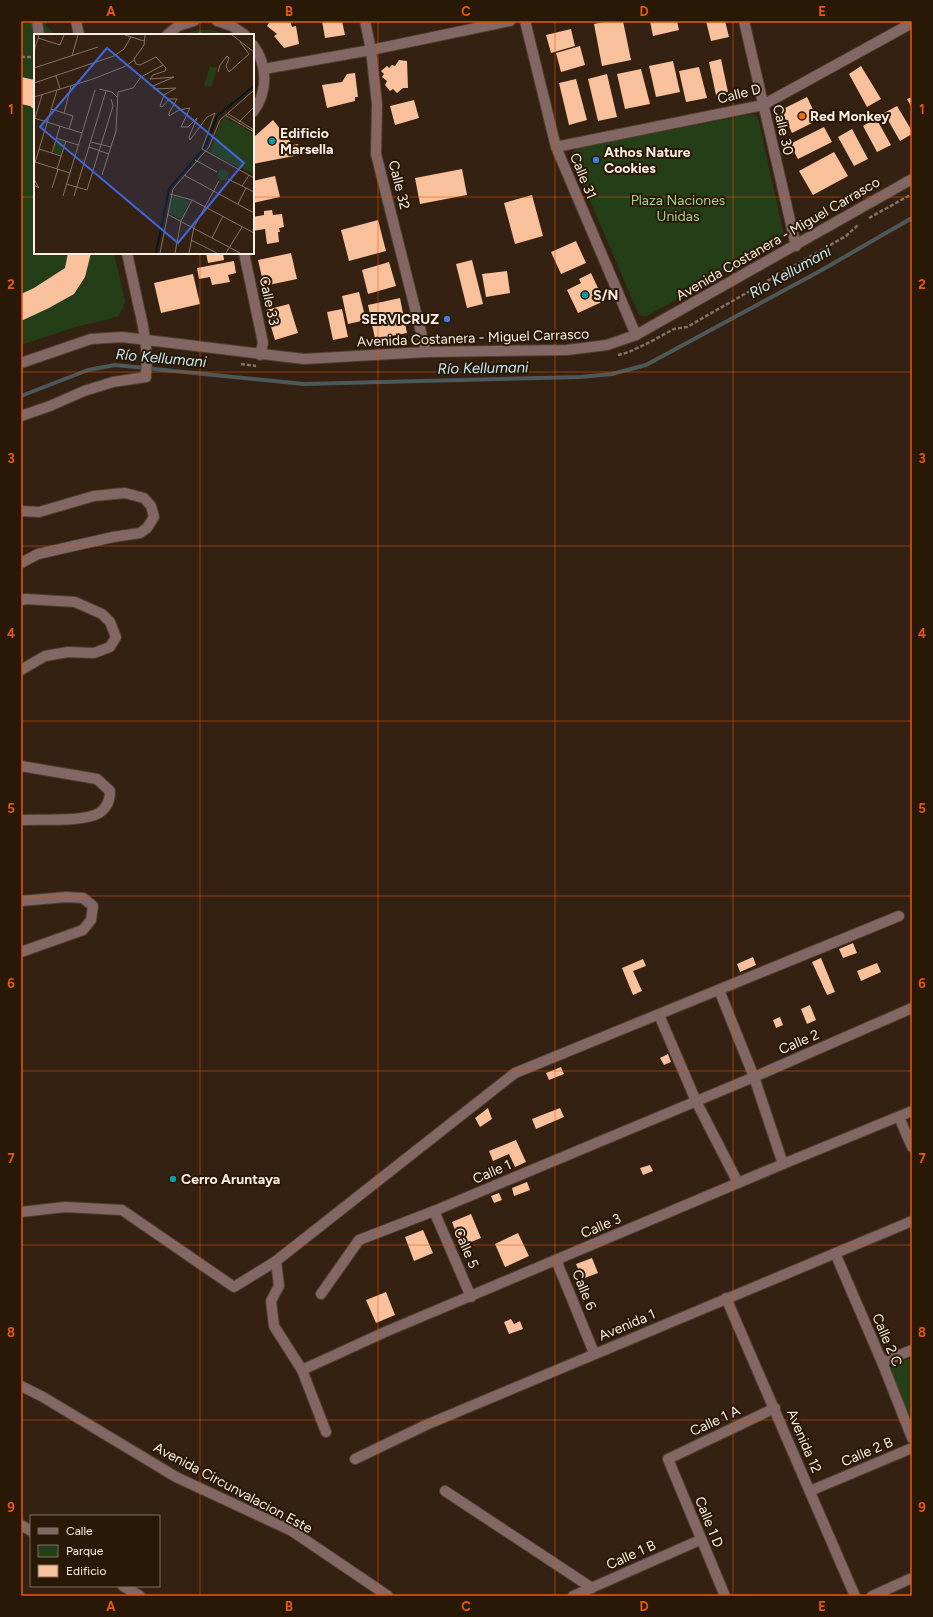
<svg xmlns="http://www.w3.org/2000/svg" width="933" height="1617" font-family="Figtree,sans-serif">
<rect width="100%" height="100%" fill="#342111"/>
<!-- green -->
<g fill="#243e18">
<polygon points="21,21 46,21 47,27 58,35 35,35 35,253 114,253 125,301 123,308 118,316 110,319 79,326 21,345"/>
<polygon points="197,30 212,30 228,35 182,35"/>
<polygon points="752,114 758,117 784,235 781,241 645,317 639,315 572,159 573,152 577,148"/>
<polygon points="912,1357 912,1421 888,1368"/>
</g>
<g fill="none" stroke-linecap="round" stroke-linejoin="round">
<!-- stream -->
<polyline stroke="#4d585b" stroke-width="4" points="21,396 88,370 115,365 304,384 580,377 612,374 646,365 820,271 912,218"/>
</g>
<!-- building -->
<g fill="#f9c09c">
<polygon points="270,21 290,21 292,27 296,26 299,44 284,48 274,36 277,34 267,26"/>
<polygon points="322,21 342,21 345,35 325,38"/>
<polygon points="608,21 623,21 631,60 602,66 594,24"/>
<polygon points="650,21 677,21 679,30 653,36"/>
<polygon points="706,21 725,21 729,37 711,41"/>
<polygon points="571,29 575,46 551,53 546,35"/>
<polygon points="580,46 585,65 561,72 556,53"/>
<polygon points="721,59 728,92 716,95 709,62"/>
<polygon points="399,60 407,61 408,88 403,88 397,93 393,89 390,91 385,85 387,81 382,77 384,74 381,71 387,66 389,68 392,65 395,66"/>
<polygon points="673,61 680,92 656,97 649,66"/>
<polygon points="861,66 881,99 867,107 849,74"/>
<polygon points="699,67 707,98 686,102 679,71"/>
<polygon points="641,69 650,104 625,109 617,74"/>
<polygon points="355,73 358,97 355,97 355,101 327,108 322,85 342,82 347,74"/>
<polygon points="607,74 617,117 598,121 588,79"/>
<polygon points="21,77 35,80 35,110 30,106 21,104"/>
<polygon points="576,79 587,120 569,125 559,83"/>
<polygon points="807,97 818,120 792,133 781,110"/>
<polygon points="912,97 912,108 907,99"/>
<polygon points="414,100 419,118 395,125 390,106"/>
<polygon points="897,106 912,131 912,134 900,141 884,113"/>
<polygon points="876,118 891,145 877,152 863,126"/>
<polygon points="273,120 293,145 298,144 299,155 253,164 253,138"/>
<polygon points="824,127 832,142 798,159 790,144"/>
<polygon points="852,129 868,159 854,166 838,137"/>
<polygon points="834,152 848,176 813,195 799,171"/>
<polygon points="462,169 467,195 420,204 415,178"/>
<polygon points="275,176 280,197 253,203 253,181"/>
<polygon points="532,195 543,236 515,244 504,203"/>
<polygon points="272,210 273,215 282,214 284,227 279,228 280,232 278,232 279,242 267,244 265,229 253,231 253,217 264,215 264,211"/>
<polygon points="378,220 386,251 349,261 341,230"/>
<polygon points="576,241 586,263 561,274 551,252"/>
<polygon points="68,253 91,253 85,277 74,294 49,308 21,321 21,294 34,288 65,268"/>
<polygon points="206,253 223,253 224,260 208,263"/>
<polygon points="291,253 297,279 264,286 258,260"/>
<polygon points="472,260 483,304 467,308 456,264"/>
<polygon points="234,261 236,273 228,275 230,282 212,285 210,277 199,279 197,268"/>
<polygon points="389,262 396,286 368,294 362,270"/>
<polygon points="507,271 510,293 486,297 482,274"/>
<polygon points="591,273 604,301 578,313 567,290 581,283 579,279"/>
<polygon points="193,274 200,304 161,313 154,283"/>
<polygon points="359,292 366,320 348,324 342,296"/>
<polygon points="400,298 407,333 375,339 368,305"/>
<polygon points="289,304 298,333 275,340 266,310"/>
<polygon points="342,309 348,337 333,340 327,312"/>
<polygon points="853,943 857,953 843,958 839,949"/>
<polygon points="753,957 756,965 740,972 737,964"/>
<polygon points="821,958 835,992 827,995 812,962"/>
<polygon points="643,959 646,966 633,971 642,991 633,995 622,968"/>
<polygon points="877,963 881,972 861,981 857,971"/>
<polygon points="810,1005 816,1020 807,1024 801,1009"/>
<polygon points="780,1017 783,1025 776,1028 773,1020"/>
<polygon points="668,1054 671,1062 664,1065 660,1058"/>
<polygon points="561,1067 564,1074 549,1080 546,1073"/>
<polygon points="488,1108 492,1119 480,1127 475,1118"/>
<polygon points="560,1108 564,1117 536,1129 532,1119"/>
<polygon points="516,1140 526,1162 515,1167 509,1154 493,1161 489,1151"/>
<polygon points="650,1165 653,1171 643,1175 640,1168"/>
<polygon points="527,1182 530,1190 514,1196 512,1188"/>
<polygon points="499,1193 502,1200 494,1203 491,1196"/>
<polygon points="471,1214 481,1238 461,1246 452,1222"/>
<polygon points="423,1230 433,1253 414,1261 405,1237"/>
<polygon points="518,1233 529,1256 505,1267 495,1244"/>
<polygon points="592,1258 598,1273 582,1279 576,1264"/>
<polygon points="386,1292 395,1315 376,1323 366,1300"/>
<polygon points="511,1319 514,1324 520,1321 523,1329 509,1334 504,1322"/>
</g>
<g fill="none" stroke-linecap="round" stroke-linejoin="round">
<!-- minor casing -->
<g stroke="#503e2f" stroke-width="12">
<g id="minor">
<polyline points="37,21 39,35"/>
<polyline points="76,21 79,35"/>
<polyline points="217,21 232,26 245,35"/>
<polyline points="365,21 371,50 377,104 376,154 426,352"/>
<polyline points="525,21 556,147 636,335"/>
<polyline points="744,21 796,246"/>
<polyline points="167,35 178,26 194,21"/>
<path d="M253,45C268,65 268,92 253,112"/>
<polyline points="264,69 371,50 510,21"/>
<polyline points="556,147 763,105 912,23"/>
<polyline points="244,253 263,343 260,355"/>
<polyline points="21,363 91,339 122,337 304,359 426,352 567,350 607,345 636,335 912,179"/>
<polyline points="21,416 50,406 84,391 113,382 146,377 147,354 143,326 127,253"/>
<polyline points="21,511 39,512 94,496 125,493 144,498 151,506 154,517 147,528 140,533 113,537 38,554 21,563"/>
<polyline points="21,600 26,599 75,602 102,614 110,622 116,637 110,647 94,653 68,652 45,656 21,670"/>
<path d="M21,766L97,779L110,791C110,799 107,808 99,813C85,822 40,819 21,820"/>
<polyline points="21,901 66,897 83,898 93,906 91,920 83,930 21,952"/>
<polyline points="719,990 754,1077 783,1164"/>
<polyline points="659,1015 696,1101 738,1183"/>
<polyline points="899,1117 912,1147"/>
<polyline points="434,1211 471,1297"/>
<polyline points="21,1212 65,1207 122,1210 234,1287 276,1261 515,1073 899,916"/>
<polyline points="835,1253 882,1362 912,1438"/>
<polyline points="556,1260 594,1353"/>
<polyline points="276,1261 279,1286 271,1301 274,1326 302,1370 326,1432"/>
<polyline points="321,1294 359,1240 434,1211 754,1077 912,1008"/>
<polyline points="726,1298 855,1596"/>
<polyline points="882,1362 912,1350"/>
<polyline points="302,1370 385,1332 783,1164 912,1111"/>
<polyline points="21,1386 43,1397 176,1477 292,1531 388,1596"/>
<polyline points="355,1459 426,1425 912,1221"/>
<polyline points="445,1491 592,1588"/>
<polyline points="810,1491 912,1448"/>
<polyline points="21,1525 31,1531"/>
<polyline points="123,1586 140,1596"/>
<polyline points="573,1596 700,1540"/>
<polyline points="725,1596 668,1459 775,1408"/>
<polyline points="872,1596 912,1578"/>
</g>
</g>
<!-- path -->
<g stroke="#837265" stroke-width="2.5" stroke-dasharray="4 2" stroke-linecap="butt">
<polyline points="21,57 35,57"/>
<polyline points="869,218 912,194"/>
<polyline points="618,355 629,352 648,343 674,329 687,327 846,236 858,225"/>
<polyline points="241,364 256,366"/>
</g>
<!-- minor -->
<use href="#minor" stroke="#836764" stroke-width="10"/>
</g>
<!-- grid -->
<path fill="none" stroke="#e8590c" stroke-width="1" stroke-opacity="0.55" d="M200,21V35M378,21V1596M555,21V1596M733,21V1596M21,197H35M253,197H912M200,253V1596M21,372H912M21,546H912M21,721H912M21,896H912M21,1071H912M21,1245H912M21,1420H912"/>
<!-- markers -->
<circle fill="#e8710a" stroke="#2a1807" stroke-width="1.5" cx="802" cy="116" r="4"/>
<g fill="#0f9aa8" stroke="#2a1807" stroke-width="1.5">
<circle cx="272" cy="141" r="4"/>
<circle cx="585" cy="295" r="4"/>
<circle cx="173" cy="1179" r="4"/>
</g>
<g fill="#3f7fe0" stroke="#2a1807" stroke-width="1.5">
<circle cx="596" cy="160" r="4"/>
<circle cx="447" cy="319" r="4"/>
</g>
<g text-anchor="middle" dominant-baseline="central" stroke-width="4" stroke-linejoin="round" paint-order="stroke">
<!-- street labels -->
<g font-size="14" fill="#fdefe5" stroke="#2a1807">
<text transform="translate(739 94) rotate(-14)">Calle D</text>
<text transform="translate(783 130) rotate(77)">Calle 30</text>
<text transform="translate(583 176) rotate(68)">Calle 31</text>
<text transform="translate(399 185) rotate(76)">Calle 32</text>
<text transform="translate(778 239) rotate(-30)">Avenida Costanera - Miguel Carrasco</text>
<text transform="translate(269 301) rotate(78)">Calle 33</text>
<text transform="translate(473 338) rotate(-2)">Avenida Costanera - Miguel Carrasco</text>
<text transform="translate(799 1042) rotate(-23)">Calle 2</text>
<text transform="translate(492 1172) rotate(-23)">Calle 1</text>
<text transform="translate(601 1226) rotate(-23)">Calle 3</text>
<text transform="translate(466 1248) rotate(67)">Calle 5</text>
<text transform="translate(584 1290) rotate(68)">Calle 6</text>
<text transform="translate(627 1325) rotate(-23)">Avenida 1</text>
<text transform="translate(887 1340) rotate(67)">Calle 2 C</text>
<text transform="translate(715 1421) rotate(-25)">Calle 1 A</text>
<text transform="translate(804 1441) rotate(67)">Avenida 12</text>
<text transform="translate(867 1452) rotate(-23)">Calle 2 B</text>
<text transform="translate(233 1488) rotate(28)">Avenida Circunvalacion Este</text>
<text transform="translate(709 1522) rotate(68)">Calle 1 D</text>
<text transform="translate(631 1555) rotate(-24)">Calle 1 B</text>
</g>
<!-- poi labels -->
<g font-size="14" font-weight="bold" fill="#fdefe5" stroke="#2a1807" text-anchor="start">
<text x="810" y="116">Red Monkey</text>
<text x="280" y="133">Edificio<tspan x="280" dy="16">Marsella</tspan></text>
<text x="604" y="152">Athos Nature<tspan x="604" dy="16">Cookies</tspan></text>
<text x="593" y="295">S/N</text>
<text x="439" y="319" text-anchor="end">SERVICRUZ</text>
<text x="181" y="1179">Cerro Aruntaya</text>
</g>
<!-- park labels -->
<g font-size="14" fill="#a2d58c" stroke="#2a1807">
<text x="678" y="200">Plaza Naciones<tspan x="678" dy="16">Unidas</tspan></text>
</g>
<!-- water labels -->
<g font-size="15" font-style="italic" fill="#c4eaf9" stroke="#2a1807">
<text transform="translate(790 272) rotate(-29)">Río Kellumani</text>
<text transform="translate(161 358) rotate(5)">Río Kellumani</text>
<text transform="translate(483 368) rotate(-1)">Río Kellumani</text>
</g>
</g>
<!-- overview -->
<g transform="translate(34 34)">
<rect width="220" height="220" fill="#342111"/>
<path d="M176,32L183,34L177,53L170,51ZM191,83L220,100V140L176,119L186,89ZM23,105L31,107L27,121L19,118ZM183.5 141a5.5 5.5 0 1 1 11 0a5.5 5.5 0 1 1-11 0ZM138,161L156,167L147,185L134,179Z" fill="#243e18"/>
<path fill="none" stroke="#021820" stroke-width="2" d="M122,219L135,155L171,113L183,82L220,52"/>
<path fill="none" stroke="#847366" stroke-width="1" d="M91,1L110,7M111,1L110,11L100,25L102,30L106,31L122,23L132,34L131,37L119,41L116,45L140,43L119,52L120,55L142,54L130,61L126,72L128,73L135,65H143L135,79V82L145,76L156,74L147,93H154L163,84L155,103L156,106L173,83L181,79L168,115L220,144M198,1L220,18M4,4L26,11L30,1M0,17L5,1M38,22L44,1M0,34L64,13M184,38L186,31L193,22L195,24L192,32L195,38L215,20L206,8M22,42L26,55M0,49L80,22L90,15L97,3M65,55L78,58L83,63M0,63L59,45L92,32L100,26M17,75L39,82L35,95M30,79L37,52M193,79L220,96M191,81L220,98M0,84L48,99M1,84L8,61M205,88L220,73M22,104L44,111M57,108L77,113M55,113L75,120M5,115L27,122M18,119L26,92M161,126L183,138M1,128L36,139M0,132L23,56M23,135L32,107M68,141L82,97L84,58L99,54L107,43L129,31M150,141L220,179M0,145L5,154L0,151M194,145L220,158M32,150L53,156L79,72L77,65M208,152L215,141M18,154L24,135M136,160L158,166L220,199M29,162L61,56M40,162L72,57M204,170L212,154M133,180L206,219M178,204L189,182M157,206L183,219M126,219L139,155L175,113L186,86L220,56M141,219L147,187L158,166M155,219L160,193L185,147M192,219L208,193"/>
<path fill="#3f66da" fill-opacity="0.15" stroke="#3f66da" stroke-width="2" d="M73,14L210,129L144,209L6,93Z"/>
<rect width="220" height="220" fill="none" stroke="#fdefe5" stroke-width="2"/>
</g>
<!-- border -->
<rect width="933" height="1617" fill="none" stroke="#2a1807" stroke-width="44"/>
<!-- legend -->
<rect x="30" y="1515" width="130" height="72" fill="#2a1807" stroke="#7e6e60"/>
<rect x="38" y="1528" width="20" height="6" fill="#836764" stroke="#7e6e60"/>
<text x="66" y="1535" font-size="12" fill="#fdefe5">Calle</text>
<rect x="38" y="1545" width="20" height="12" fill="#243e18" stroke="#7e6e60"/>
<text x="66" y="1555" font-size="12" fill="#fdefe5">Parque</text>
<rect x="38" y="1565" width="20" height="12" fill="#f9c09c" stroke="#7e6e60"/>
<text x="66" y="1575" font-size="12" fill="#fdefe5">Edificio</text>
<rect x="22" y="22" width="889" height="1573" fill="none" stroke="#e8590c" stroke-width="1.5"/>
<g font-size="13" text-anchor="middle" font-weight="bold" fill="#e8590c">
<text x="111" y="16">A</text>
<text x="289" y="16">B</text>
<text x="466" y="16">C</text>
<text x="644" y="16">D</text>
<text x="822" y="16">E</text>
<text x="11" y="114">1</text>
<text x="922" y="114">1</text>
<text x="11" y="289">2</text>
<text x="922" y="289">2</text>
<text x="11" y="463">3</text>
<text x="922" y="463">3</text>
<text x="11" y="638">4</text>
<text x="922" y="638">4</text>
<text x="11" y="813">5</text>
<text x="922" y="813">5</text>
<text x="11" y="988">6</text>
<text x="922" y="988">6</text>
<text x="11" y="1163">7</text>
<text x="922" y="1163">7</text>
<text x="11" y="1337">8</text>
<text x="922" y="1337">8</text>
<text x="11" y="1512">9</text>
<text x="922" y="1512">9</text>
<text x="111" y="1611">A</text>
<text x="289" y="1611">B</text>
<text x="466" y="1611">C</text>
<text x="644" y="1611">D</text>
<text x="822" y="1611">E</text>
</g>
</svg>
